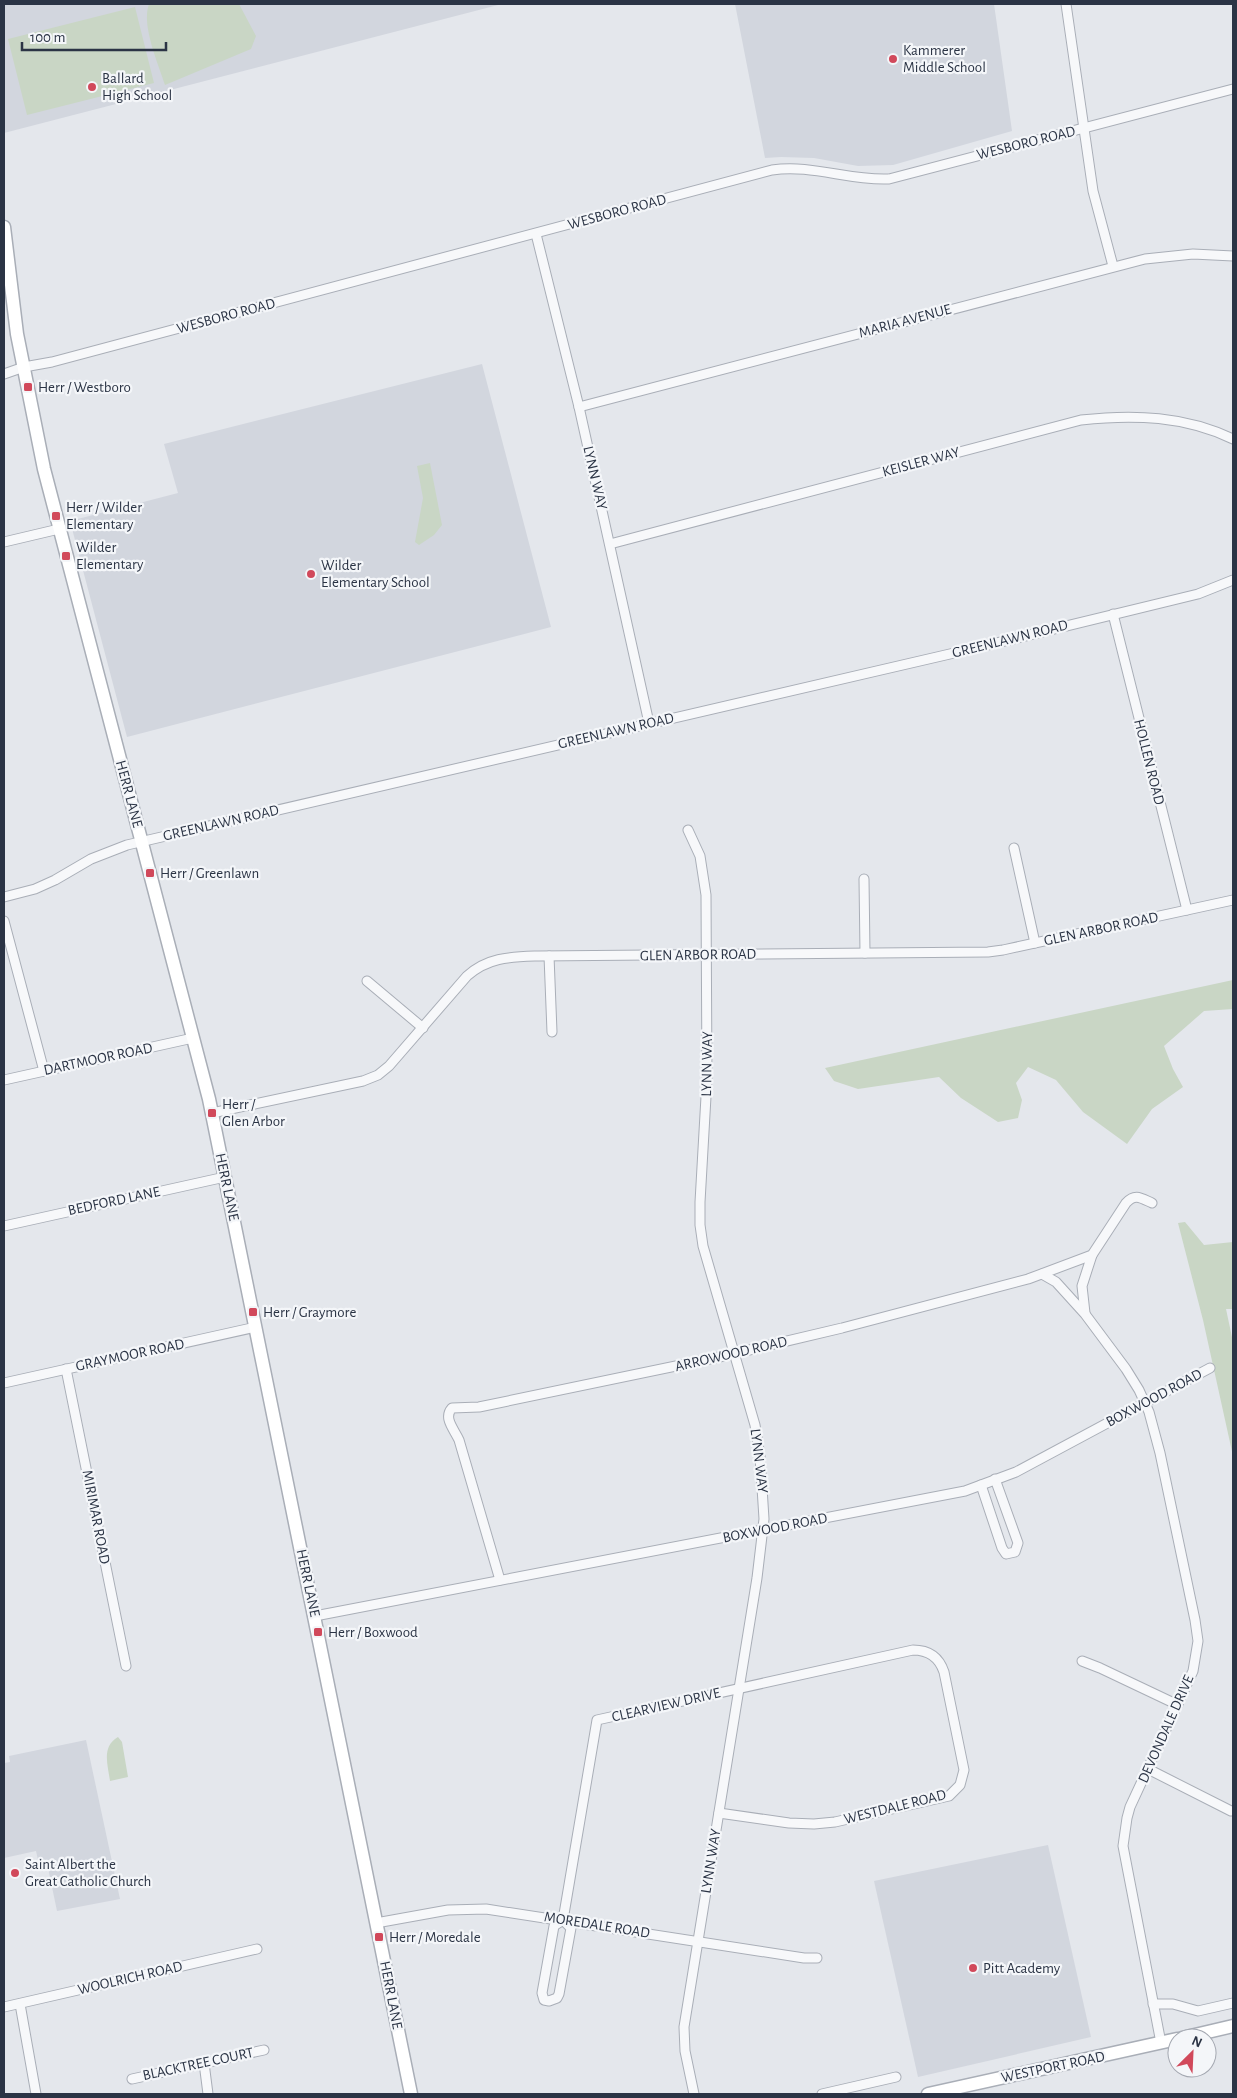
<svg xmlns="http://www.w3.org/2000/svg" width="1237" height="2098" font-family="'Alegreya Sans',sans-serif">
<rect width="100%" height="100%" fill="#e4e7ec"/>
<!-- built -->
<g fill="#d2d6de">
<polygon points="4,4 502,4 4,133"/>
<polygon points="735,4 994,4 1012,131 893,165 858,166 814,158 781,157 765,158"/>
<polygon points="482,364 551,627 127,737 70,521 178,493 164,444"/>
<polygon points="86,1740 120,1899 57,1911 48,1868 40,1869 36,1851 4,1858 4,1763 10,1762 9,1756"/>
<polygon points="1048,1845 1091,2037 918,2077 874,1881"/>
</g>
<!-- green -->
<g fill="#c9d6c5">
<path d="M149,4H239L256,36L251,49L165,85C158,63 141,25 149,4Z"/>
<polygon points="135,7 154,83 27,115 8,39"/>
<polygon points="430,463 442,525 434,535 419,545 415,542 423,498 417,466"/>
<polygon points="1233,980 1233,1009 1204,1011 1164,1046 1173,1069 1183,1087 1152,1109 1127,1144 1083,1112 1056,1080 1028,1067 1016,1083 1022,1100 1018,1118 998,1122 961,1098 939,1077 858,1089 834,1081 825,1068"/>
<polygon points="1185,1222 1204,1245 1233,1242 1233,1309 1226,1309 1233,1342 1233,1456 1203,1320 1178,1223"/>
<path d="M118,1737L122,1742L128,1777L110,1781C108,1765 101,1747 118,1737Z"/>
</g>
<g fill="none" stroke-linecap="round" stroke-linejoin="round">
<!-- street casing -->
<g stroke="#a9aeb7" stroke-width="11">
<g id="street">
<polyline points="1066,4 1093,191 1113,266"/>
<polyline points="536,234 579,407 649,723"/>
<path d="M4,374L24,367L52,362L772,170C812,164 849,181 889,179L1233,89"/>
<polyline points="579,407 1145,259 1193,254 1233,256"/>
<polyline points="4,542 59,529"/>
<path d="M610,544L1081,420C1134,414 1185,416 1233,439"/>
<polyline points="1113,614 1187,910"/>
<polyline points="688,830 700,856 706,895 707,1079 700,1202 700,1225 703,1246 755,1425 760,1456 764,1519 757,1578 684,2027 685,2051 694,2094"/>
<polyline points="1014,848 1035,943"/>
<polyline points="864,879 865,953"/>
<polyline points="4,897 35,889 55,880 91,859 127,845 980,647 1198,594 1233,580"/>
<polyline points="4,921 44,1071"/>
<polyline points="549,956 552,1032"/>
<polyline points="367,981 423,1028"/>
<polyline points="4,1080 193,1038"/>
<path d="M212,1113L363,1081L378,1075L389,1066L467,976C488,957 510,957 538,956L988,952L1003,950L1233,900"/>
<polyline points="4,1226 225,1177"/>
<polyline points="1042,1274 1056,1282 1085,1314 1126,1369 1139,1390 1149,1412 1160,1453 1195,1620 1198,1641 1193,1671 1130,1807 1127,1818 1123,1846 1161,2043"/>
<polyline points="1085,1313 1082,1286 1092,1255"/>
<polyline points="66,1369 126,1666"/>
<polyline points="4,1383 256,1327"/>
<polyline points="981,1485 1002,1548 1006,1554 1015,1552 1018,1543 995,1479"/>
<path d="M500,1580L459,1440C454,1429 443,1418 452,1408L479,1407L724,1356L842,1328L1028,1279L1092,1255L1126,1203C1135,1193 1141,1198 1152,1203"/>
<polyline points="315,1616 965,1491 1016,1472 1210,1368"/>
<polyline points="1082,1661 1100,1668 1178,1705"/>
<polyline points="1148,1769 1231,1811"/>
<path d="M563,1920L597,1720L913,1650C929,1650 939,1657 944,1672L964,1770L960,1785L949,1796L835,1822L814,1824L789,1823L719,1813"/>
<polygon points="563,1920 571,1928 559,1994 557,1998 549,2001 544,2000 542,1993 554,1926"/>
<polyline points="376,1923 448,1910 486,1909 804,1958 817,1958"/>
<polyline points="20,2004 36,2094"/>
<polyline points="1153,2004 1173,2004 1198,2011 1233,2003"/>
<polyline points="4,2007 257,1949"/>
<polyline points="204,2063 208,2094"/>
<polyline points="132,2079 264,2050"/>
<polyline points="822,2094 896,2077"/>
</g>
</g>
<!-- secondary casing -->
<g stroke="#a9aeb7" stroke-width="15">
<g id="secondary">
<polyline points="4,227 17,334 44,469 209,1099 411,2094"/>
<polyline points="1182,2038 1233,2026"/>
<polyline points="928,2094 1177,2039"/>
</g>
</g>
<!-- street -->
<use href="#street" stroke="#f7f8fa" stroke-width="9"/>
<!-- secondary -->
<use href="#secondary" stroke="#fff" stroke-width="12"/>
</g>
<!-- markers -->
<g fill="#d1495b" stroke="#f4f6f9" stroke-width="2">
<circle cx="893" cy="59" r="5"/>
<circle cx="92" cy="87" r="5"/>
<rect x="23" y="382" width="10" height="10" rx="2.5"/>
<rect x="51" y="511" width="10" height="10" rx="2.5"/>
<rect x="61" y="551" width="10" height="10" rx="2.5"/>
<circle cx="311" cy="574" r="5"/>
<rect x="145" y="868" width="10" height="10" rx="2.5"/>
<rect x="207" y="1108" width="10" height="10" rx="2.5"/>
<rect x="248" y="1307" width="10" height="10" rx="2.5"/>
<rect x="313" y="1627" width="10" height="10" rx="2.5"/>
<circle cx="15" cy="1873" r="5"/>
<rect x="374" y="1932" width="10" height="10" rx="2.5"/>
<circle cx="973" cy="1968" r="5"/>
</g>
<g text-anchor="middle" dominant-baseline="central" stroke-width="4.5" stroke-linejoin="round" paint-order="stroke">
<!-- poi labels -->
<g font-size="15" fill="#2b3445" stroke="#f4f6f9" text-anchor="start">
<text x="903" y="50">Kammerer<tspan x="903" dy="17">Middle School</tspan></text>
<text x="102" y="78">Ballard<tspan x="102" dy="17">High School</tspan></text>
<text x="38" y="387">Herr / Westboro</text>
<text x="66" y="507">Herr / Wilder<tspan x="66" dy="17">Elementary</tspan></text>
<text x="76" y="547">Wilder<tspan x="76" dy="17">Elementary</tspan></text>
<text x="321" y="565">Wilder<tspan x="321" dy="17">Elementary School</tspan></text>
<text x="160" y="873">Herr / Greenlawn</text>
<text x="222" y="1104">Herr /<tspan x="222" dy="17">Glen Arbor</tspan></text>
<text x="263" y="1312">Herr / Graymore</text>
<text x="328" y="1632">Herr / Boxwood</text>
<text x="25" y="1864">Saint Albert the<tspan x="25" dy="17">Great Catholic Church</tspan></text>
<text x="389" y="1937">Herr / Moredale</text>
<text x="983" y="1968">Pitt Academy</text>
</g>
<!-- street labels -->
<g font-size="15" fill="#2b3445" stroke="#f4f6f9">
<text transform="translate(1026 143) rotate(-14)">WESBORO ROAD</text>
<text transform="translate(617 212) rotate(-15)">WESBORO ROAD</text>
<text transform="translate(226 316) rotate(-15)">WESBORO ROAD</text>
<text transform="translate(905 321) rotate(-15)">MARIA AVENUE</text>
<text transform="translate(921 462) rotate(-15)">KEISLER WAY</text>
<text transform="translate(595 478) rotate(77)">LYNN WAY</text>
<text transform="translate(1010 639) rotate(-14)">GREENLAWN ROAD</text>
<text transform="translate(616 731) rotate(-13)">GREENLAWN ROAD</text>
<text transform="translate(1149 762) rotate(76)">HOLLEN ROAD</text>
<text transform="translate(129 794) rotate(75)">HERR LANE</text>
<text transform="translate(221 823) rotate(-13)">GREENLAWN ROAD</text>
<text transform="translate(1101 929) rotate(-12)">GLEN ARBOR ROAD</text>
<text transform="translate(698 955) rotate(-1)">GLEN ARBOR ROAD</text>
<text transform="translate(98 1059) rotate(-12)">DARTMOOR ROAD</text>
<text transform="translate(707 1064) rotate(-89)">LYNN WAY</text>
<text transform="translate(227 1187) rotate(78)">HERR LANE</text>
<text transform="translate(114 1201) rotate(-12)">BEDFORD LANE</text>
<text transform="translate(731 1354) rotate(-13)">ARROWOOD ROAD</text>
<text transform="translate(130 1355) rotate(-12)">GRAYMOOR ROAD</text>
<text transform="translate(1154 1398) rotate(-28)">BOXWOOD ROAD</text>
<text transform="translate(759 1461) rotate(83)">LYNN WAY</text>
<text transform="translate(96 1517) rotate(79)">MIRIMAR ROAD</text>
<text transform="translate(775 1528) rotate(-11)">BOXWOOD ROAD</text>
<text transform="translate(308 1583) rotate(78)">HERR LANE</text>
<text transform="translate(666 1705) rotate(-13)">CLEARVIEW DRIVE</text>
<text transform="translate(1166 1729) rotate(-66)">DEVONDALE DRIVE</text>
<text transform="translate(895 1807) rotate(-14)">WESTDALE ROAD</text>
<text transform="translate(711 1861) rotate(-81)">LYNN WAY</text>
<text transform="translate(597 1925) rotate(9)">MOREDALE ROAD</text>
<text transform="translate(130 1978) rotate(-13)">WOOLRICH ROAD</text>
<text transform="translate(391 1995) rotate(79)">HERR LANE</text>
<text transform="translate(198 2064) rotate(-12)">BLACKTREE COURT</text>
<text transform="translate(1053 2067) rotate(-12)">WESTPORT ROAD</text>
</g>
</g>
<!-- border -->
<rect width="1237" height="2098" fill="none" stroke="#2b3445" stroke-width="10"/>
<!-- north arrow -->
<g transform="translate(1192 2053) rotate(24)"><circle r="24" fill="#f4f6f9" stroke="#a4a8b1"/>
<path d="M0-4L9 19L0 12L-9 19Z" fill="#d1495b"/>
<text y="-8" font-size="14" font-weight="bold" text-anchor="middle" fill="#2b3445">N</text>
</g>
<!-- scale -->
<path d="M22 42v8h144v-8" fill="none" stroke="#2b3445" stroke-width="2.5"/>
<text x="30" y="42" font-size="15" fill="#2b3445" stroke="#f4f6f9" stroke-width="4" paint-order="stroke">100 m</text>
</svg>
